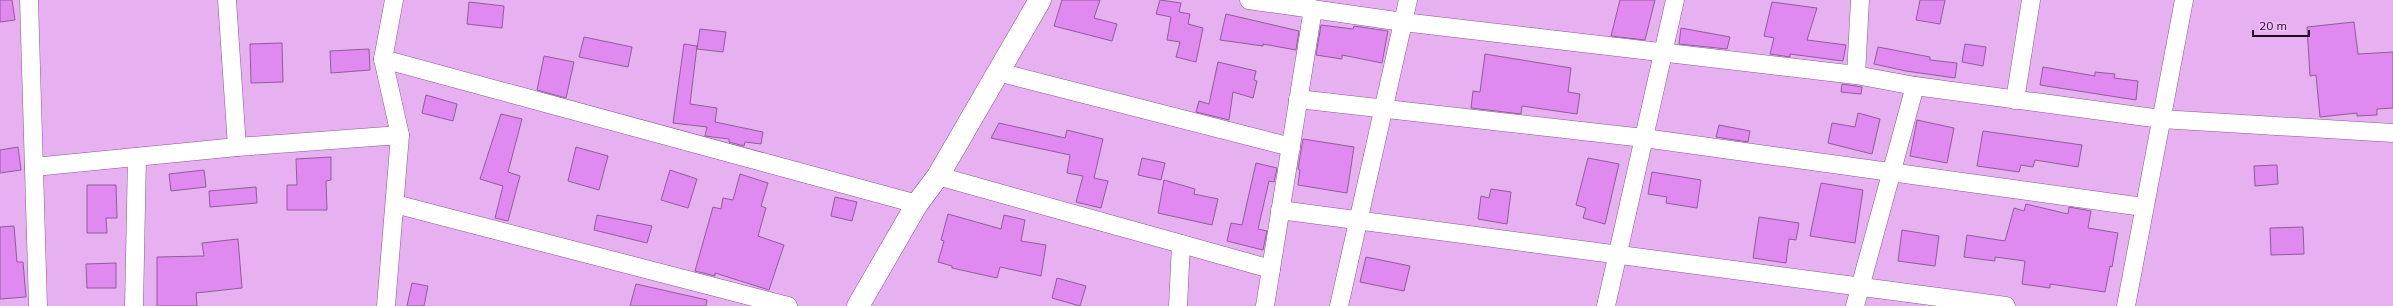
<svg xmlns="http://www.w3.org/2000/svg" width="2393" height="306" font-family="Mulish,sans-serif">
<rect width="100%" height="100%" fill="#e6b0f1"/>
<!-- building -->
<g fill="#e08af1" stroke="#8f5d99">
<polygon points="0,0 12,0 15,20 0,22"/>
<polygon points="1062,0 1100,0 1094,18 1117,24 1112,41 1054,26"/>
<polygon points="1160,0 1181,3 1179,12 1190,14 1188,24 1203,28 1196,62 1176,57 1180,42 1167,40 1171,17 1156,14"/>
<polygon points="1620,0 1655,0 1645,40 1611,36"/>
<polygon points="1920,0 1945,0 1940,24 1916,20"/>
<polygon points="469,2 504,6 502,28 467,24"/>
<polygon points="1772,2 1817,8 1807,40 1846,45 1843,61 1790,54 1790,57 1770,54 1774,38 1764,36"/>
<polygon points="1226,14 1299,31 1296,50 1263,44 1263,46 1220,40"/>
<polygon points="2354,22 2358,54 2393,52 2393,108 2377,109 2377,115 2357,116 2357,113 2320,117 2316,75 2310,76 2307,27"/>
<polygon points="1321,25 1353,29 1354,26 1388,31 1382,63 1342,55 1342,59 1316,55"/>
<polygon points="1681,28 1730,37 1727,49 1679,44"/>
<polygon points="700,29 726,32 723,52 697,49"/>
<polygon points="584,37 632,47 628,67 579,57"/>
<polygon points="282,43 283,82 251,83 250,44"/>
<polygon points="684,44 697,46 690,104 717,108 715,122 763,132 761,144 745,142 744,146 729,142 729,139 705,136 707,127 673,123"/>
<polygon points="1965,44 1986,47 1983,66 1962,62"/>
<polygon points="1878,47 1930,57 1930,60 1957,63 1955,78 1906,71 1874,64"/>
<polygon points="369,49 370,70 331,73 330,51"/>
<polygon points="1485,54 1571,68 1568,92 1580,94 1577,114 1522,106 1521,114 1471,108 1473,91 1480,92"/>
<polygon points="544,56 574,62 566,98 537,90"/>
<polygon points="1218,62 1256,71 1254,80 1257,81 1253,98 1233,92 1229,120 1196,112 1199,101 1209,104"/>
<polygon points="2043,67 2095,76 2095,72 2115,74 2114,78 2138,81 2136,100 2040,85"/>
<polygon points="1842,84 1862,87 1861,94 1841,92"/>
<polygon points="426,95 457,104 453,121 422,113"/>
<polygon points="1858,113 1880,119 1872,154 1828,143 1832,123 1855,127"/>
<polygon points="501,114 522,119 508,172 520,176 508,221 495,218 503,186 480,179"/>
<polygon points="1917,120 1954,128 1947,163 1910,156"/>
<polygon points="999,123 1065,138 1067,130 1103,139 1094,178 1108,181 1101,208 1076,202 1083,176 1067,173 1070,155 991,138"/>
<polygon points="1719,125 1750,131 1748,142 1716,137"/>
<polygon points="1983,131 2082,145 2078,167 2035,160 2033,167 2021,165 2019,172 1977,166"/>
<polygon points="1303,139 1354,147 1347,193 1298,185 1300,170 1298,169"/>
<polygon points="18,147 21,170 0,173 0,150"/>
<polygon points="576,147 608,156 599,190 568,181"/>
<polygon points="331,157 331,180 326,181 327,210 287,210 287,185 297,185 296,159"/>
<polygon points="1142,158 1165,163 1161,180 1138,175"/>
<polygon points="1588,158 1619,164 1605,224 1583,218 1586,208 1576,205"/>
<polygon points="1256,163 1277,168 1274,182 1269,181 1258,229 1267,231 1263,250 1227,241 1231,223 1242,225"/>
<polygon points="2277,165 2278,184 2255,186 2254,166"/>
<polygon points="204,170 206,187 171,191 169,174"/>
<polygon points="670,170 697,179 688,208 661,200"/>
<polygon points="1652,172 1701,180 1697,208 1666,203 1667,197 1648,194"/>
<polygon points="740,174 768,183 761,206 766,208 758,236 784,245 769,290 715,273 715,276 695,271 713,207 721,209 723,198 733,200"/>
<polygon points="1164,180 1195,189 1194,194 1218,199 1212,225 1158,213"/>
<polygon points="1821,183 1863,190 1855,243 1810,236"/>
<polygon points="87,185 116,185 117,218 106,218 107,233 87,233"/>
<polygon points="256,187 257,203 210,207 209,191"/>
<polygon points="1491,189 1511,192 1507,224 1478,219 1481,196 1489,198"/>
<polygon points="835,197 857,202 852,221 831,216"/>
<polygon points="2026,204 2068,214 2069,207 2091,211 2088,228 2118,233 2112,267 2110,266 2105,292 2050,284 2050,288 2022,284 2025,261 1995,257 1995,261 1964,257 1967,235 2005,241 2014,208 2024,211"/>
<polygon points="948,214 1001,229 1004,215 1025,220 1021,241 1046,245 1041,276 1000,267 997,278 952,268 952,266 938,262 944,241 941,240"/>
<polygon points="597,215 652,226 647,243 594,230"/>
<polygon points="1759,217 1799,223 1796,240 1789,239 1786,263 1753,258"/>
<polygon points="14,226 17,262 23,262 26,297 0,299 0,227"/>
<polygon points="2303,227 2304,254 2271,255 2270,228"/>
<polygon points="1902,230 1939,236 1935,266 1898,261"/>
<polygon points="238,239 242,288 196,293 197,306 157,306 157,257 204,256 202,243"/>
<polygon points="1366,257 1410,266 1404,291 1360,282"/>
<polygon points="116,263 116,288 87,288 86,264"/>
<polygon points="1057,278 1086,286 1080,306 1052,298"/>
<polygon points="412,283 428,286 424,306 407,306"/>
<polygon points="636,284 707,300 706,306 630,306"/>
</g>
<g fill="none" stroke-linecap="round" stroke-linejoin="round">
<!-- minor casing -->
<g stroke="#8b5995" stroke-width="19">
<g id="minor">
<polyline points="29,0 38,306"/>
<polyline points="227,0 237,147"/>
<polyline points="1249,0 1403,22 1856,75 1915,86 2161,119 2393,133"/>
<polyline points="383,59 917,204"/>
<polyline points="998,72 1291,147"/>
<polyline points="1856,75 1860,0"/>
<polyline points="1298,99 1644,138 2143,207"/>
<polyline points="2015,100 2031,0"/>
<polyline points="34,167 237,147 400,135"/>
<polyline points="938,176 1271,269"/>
<polyline points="395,204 788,306"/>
<polyline points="1280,210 2006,306"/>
<polyline points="134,306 137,157"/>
<polyline points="386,306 400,135 383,59 394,0"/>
<polyline points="1178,306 1181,244"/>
<polyline points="1265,306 1313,9"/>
<polyline points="1339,306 1408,0"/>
<polyline points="1606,306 1675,0"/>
<polyline points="1855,306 1915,86"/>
<polyline points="2126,306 2184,0"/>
</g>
</g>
<!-- tertiary casing -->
<g stroke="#8b5995" stroke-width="23">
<polyline id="tertiary" points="858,306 917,204 938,176 1040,0"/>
</g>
<!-- minor -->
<use href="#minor" stroke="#fff" stroke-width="18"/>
<!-- tertiary -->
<use href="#tertiary" stroke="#fff" stroke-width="22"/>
</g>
<!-- scale -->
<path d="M2253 30v6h56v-6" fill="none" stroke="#1e0b22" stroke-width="2"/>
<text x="2259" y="30" font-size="12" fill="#1e0b22" stroke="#f3bcfe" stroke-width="3" paint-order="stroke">20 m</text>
</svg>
